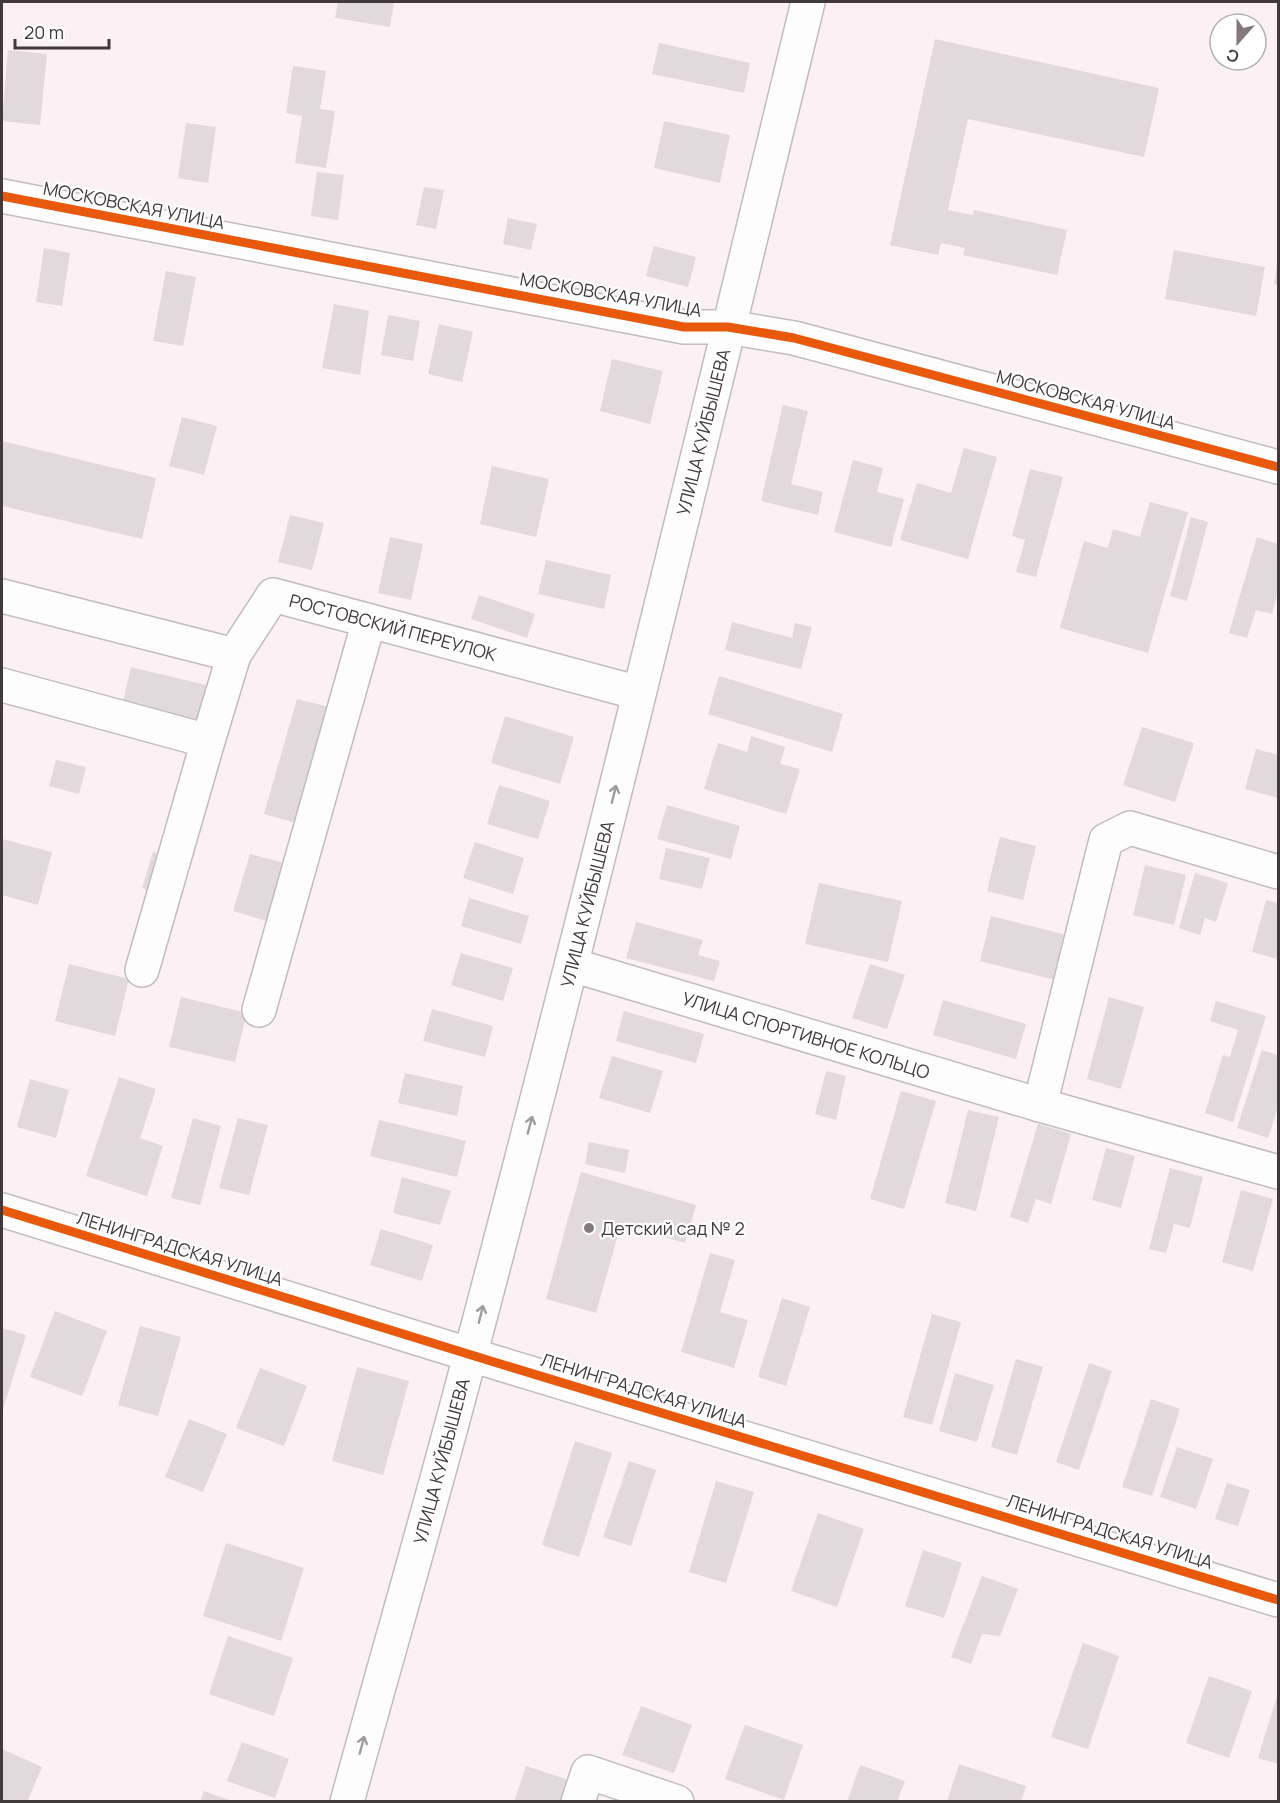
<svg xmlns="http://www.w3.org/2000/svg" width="1280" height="1803" font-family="Manrope,sans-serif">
<rect width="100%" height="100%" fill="#fbf0f3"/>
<!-- building -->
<g fill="#e1d9dc">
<polygon points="338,2 394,2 390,27 335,18"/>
<polygon points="935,39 1159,88 1144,157 968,119 948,210 973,215 974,210 1067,230 1057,275 963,255 965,248 941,243 938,255 890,245"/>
<polygon points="659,43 750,63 744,93 652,74"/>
<polygon points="8,50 47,54 40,125 2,121"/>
<polygon points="293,66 326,71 320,109 335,111 326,168 295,163 302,116 286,113"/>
<polygon points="664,121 730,135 720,183 654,168"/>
<polygon points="186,123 216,127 208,183 178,178"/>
<polygon points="317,172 344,175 338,220 311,216"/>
<polygon points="424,187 444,190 436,229 416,225"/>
<polygon points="508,218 537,224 531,250 503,244"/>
<polygon points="654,246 696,257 688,287 646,276"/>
<polygon points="44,248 70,253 62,306 36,302"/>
<polygon points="1174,250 1265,267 1256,316 1165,299"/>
<polygon points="1277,264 1278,264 1278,285 1274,284"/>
<polygon points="166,271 196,277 183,346 153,341"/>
<polygon points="334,304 369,311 360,375 322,368"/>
<polygon points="388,315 420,321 413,361 381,355"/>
<polygon points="439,324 473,332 462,382 428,374"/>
<polygon points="612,359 663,371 650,424 600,411"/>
<polygon points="783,405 808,411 791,484 823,492 818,515 761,501"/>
<polygon points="182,417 217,426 204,475 169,466"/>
<polygon points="2,441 156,478 142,539 2,506"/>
<polygon points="964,448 997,457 968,559 900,540 917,483 951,493"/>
<polygon points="853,460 883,468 877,492 904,499 891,547 834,532"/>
<polygon points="492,466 549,479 536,537 480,524"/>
<polygon points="1030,469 1063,477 1036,577 1016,572 1025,540 1012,536"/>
<polygon points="1150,502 1188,512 1148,653 1060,628 1084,541 1108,548 1113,529 1140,537"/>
<polygon points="290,515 324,523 312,570 278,562"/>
<polygon points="1191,517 1208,522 1187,601 1170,596"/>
<polygon points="390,537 423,544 411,600 378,593"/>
<polygon points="1257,537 1278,544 1278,591 1272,614 1256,610 1247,638 1229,633"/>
<polygon points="546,560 611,575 604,609 538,594"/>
<polygon points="479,595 535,614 527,638 471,619"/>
<polygon points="732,622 792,638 795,623 812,627 801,669 725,650"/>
<polygon points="131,667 206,685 197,724 122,706"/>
<polygon points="719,676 843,714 832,752 708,714"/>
<polygon points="297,699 333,708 300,824 264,814"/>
<polygon points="505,716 574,737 560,784 491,763"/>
<polygon points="1142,727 1194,743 1175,802 1123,785"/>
<polygon points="751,736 785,747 780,764 800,769 786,814 704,789 718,743 747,752"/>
<polygon points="1256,749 1278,755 1278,798 1245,789"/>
<polygon points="56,760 86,767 79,794 49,786"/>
<polygon points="499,785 550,801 538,839 487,824"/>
<polygon points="667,805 740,826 731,859 657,839"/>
<polygon points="1000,837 1036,846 1023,900 987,891"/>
<polygon points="2,839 52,852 38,905 2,895"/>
<polygon points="475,842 524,858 513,894 463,878"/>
<polygon points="666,848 710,858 702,889 659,879"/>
<polygon points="153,852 166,856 155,892 142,888"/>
<polygon points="250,854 291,865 274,923 233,911"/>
<polygon points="1145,865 1186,875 1174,925 1133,915"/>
<polygon points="1195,873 1228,883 1216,922 1205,918 1200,935 1179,928"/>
<polygon points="819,883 902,901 888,962 805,944"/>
<polygon points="469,898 529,916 521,944 461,926"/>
<polygon points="1266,900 1278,903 1278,953 1277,959 1252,952"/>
<polygon points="991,916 1067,935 1056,980 980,961"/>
<polygon points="636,922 703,940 698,955 720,961 714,981 626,958"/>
<polygon points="461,953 513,968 503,1001 451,985"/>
<polygon points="69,964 129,979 115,1036 55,1021"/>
<polygon points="870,964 905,975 887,1029 852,1018"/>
<polygon points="181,997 247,1013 235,1062 169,1047"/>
<polygon points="1109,997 1144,1007 1121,1089 1087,1079"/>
<polygon points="943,1000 1026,1024 1016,1059 933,1035"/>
<polygon points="1216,1001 1266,1016 1233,1122 1205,1113 1223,1055 1230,1057 1238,1030 1210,1021"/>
<polygon points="432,1009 493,1026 485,1057 423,1041"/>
<polygon points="624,1011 704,1034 696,1063 616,1041"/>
<polygon points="1262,1050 1278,1055 1278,1107 1268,1138 1237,1128"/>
<polygon points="612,1056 663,1071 650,1113 599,1098"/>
<polygon points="826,1071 846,1076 836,1120 815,1114"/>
<polygon points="405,1073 463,1086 457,1116 398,1103"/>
<polygon points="119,1077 156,1089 140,1138 163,1146 147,1196 86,1176"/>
<polygon points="30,1079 69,1090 56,1138 17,1127"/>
<polygon points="901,1091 936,1101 904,1209 870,1199"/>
<polygon points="968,1110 999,1117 976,1211 945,1203"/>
<polygon points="193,1118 221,1126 200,1205 171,1198"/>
<polygon points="238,1118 268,1125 249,1195 219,1188"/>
<polygon points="379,1120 466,1141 457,1177 370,1156"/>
<polygon points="1038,1124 1071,1134 1051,1204 1036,1199 1028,1223 1010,1217"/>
<polygon points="589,1142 629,1150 625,1173 585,1164"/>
<polygon points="1106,1148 1135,1156 1121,1208 1092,1200"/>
<polygon points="1170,1168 1203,1177 1190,1228 1174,1224 1166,1253 1149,1249"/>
<polygon points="581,1172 696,1205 685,1243 621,1224 596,1313 546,1299"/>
<polygon points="402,1177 451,1191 440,1225 393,1213"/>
<polygon points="1241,1190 1273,1199 1253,1271 1222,1262"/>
<polygon points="381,1229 433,1245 422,1281 370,1265"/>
<polygon points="710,1253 735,1260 720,1312 748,1320 734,1368 681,1352"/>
<polygon points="782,1298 810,1307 786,1386 758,1377"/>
<polygon points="55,1311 107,1331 82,1396 30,1377"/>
<polygon points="932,1314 961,1322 932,1425 903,1417"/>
<polygon points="140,1326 181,1337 158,1416 118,1405"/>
<polygon points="2,1328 26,1335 2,1413"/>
<polygon points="1016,1359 1043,1367 1017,1455 991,1447"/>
<polygon points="1089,1363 1112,1371 1079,1470 1056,1462"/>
<polygon points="357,1367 409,1381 383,1475 332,1461"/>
<polygon points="260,1368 307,1386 284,1446 236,1428"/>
<polygon points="955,1373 994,1385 977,1442 939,1431"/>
<polygon points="1151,1399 1180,1409 1152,1496 1122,1487"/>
<polygon points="189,1419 227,1434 203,1492 165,1477"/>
<polygon points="575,1441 612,1453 579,1557 542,1545"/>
<polygon points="1177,1447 1213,1459 1196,1509 1160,1497"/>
<polygon points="629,1461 656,1470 631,1546 603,1537"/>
<polygon points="716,1481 754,1492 726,1583 689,1572"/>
<polygon points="1227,1483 1250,1490 1238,1526 1215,1519"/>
<polygon points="818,1513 864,1529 837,1607 791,1591"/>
<polygon points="226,1543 304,1568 281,1641 203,1616"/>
<polygon points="923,1550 962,1563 944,1618 905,1606"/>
<polygon points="982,1576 1018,1589 1000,1636 982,1634 971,1664 951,1657"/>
<polygon points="228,1636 293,1658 274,1716 209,1694"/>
<polygon points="1083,1643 1119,1656 1088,1749 1051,1737"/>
<polygon points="1209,1676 1252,1691 1229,1758 1186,1743"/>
<polygon points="1278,1693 1278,1764 1258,1758"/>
<polygon points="641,1706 692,1725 674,1773 622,1755"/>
<polygon points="745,1725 803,1745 784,1800 725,1779"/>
<polygon points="242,1742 289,1759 275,1798 227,1781"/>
<polygon points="2,1749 42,1767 27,1802 2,1802"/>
<polygon points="959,1764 1026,1786 1021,1802 947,1802"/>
<polygon points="860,1765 905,1781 897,1802 847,1802"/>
<polygon points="526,1766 572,1781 566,1802 514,1802"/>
<polygon points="204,1791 232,1801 232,1802 200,1802"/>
</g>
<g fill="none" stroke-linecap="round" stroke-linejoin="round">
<!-- minor casing -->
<g stroke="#c3bbbd" stroke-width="36">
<g id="minor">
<polyline points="2,596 234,655 273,595 639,693"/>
<polyline points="2,685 208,741"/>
<polyline points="572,965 1040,1105 1278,1172"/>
<polyline points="142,970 208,741 234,655"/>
<polyline points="259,1010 369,621"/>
<polyline points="1040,1105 1106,840 1130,828 1278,872"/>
<polyline points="578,1802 588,1772 677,1802"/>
</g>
</g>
<!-- tertiary casing -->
<g stroke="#c3bbbd" stroke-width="36">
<g id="tertiary">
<polyline points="2,196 684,327 728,327 794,338 1278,467"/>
<polyline points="2,1210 494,1362 1278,1600"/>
</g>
</g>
<!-- secondary casing -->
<g stroke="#c3bbbd" stroke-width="36">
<path id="secondary" d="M347,1802C388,1652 432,1502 471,1352C590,903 699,452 808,2"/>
</g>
<!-- minor -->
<use href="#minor" stroke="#fefdfd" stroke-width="33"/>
<!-- tertiary -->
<use href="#tertiary" stroke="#fefdfd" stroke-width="33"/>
<!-- secondary -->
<use href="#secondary" stroke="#fefdfd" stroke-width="33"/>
<!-- cycleway casing -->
<g stroke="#fff" stroke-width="13">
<g id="cycleway">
<polyline points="2,196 684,327 728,327 794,338 1278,467"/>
<polyline points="2,1210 494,1362 1278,1600"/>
</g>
</g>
<!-- cycleway -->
<use href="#cycleway" stroke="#e8590c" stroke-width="9"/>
</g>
<!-- one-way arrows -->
<defs><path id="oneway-shaft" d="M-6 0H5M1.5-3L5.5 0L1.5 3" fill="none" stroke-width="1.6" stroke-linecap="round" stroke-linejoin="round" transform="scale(1.5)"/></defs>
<g stroke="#a09b9c">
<use href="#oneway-shaft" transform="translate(614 794) rotate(-76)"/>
<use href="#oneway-shaft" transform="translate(530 1125) rotate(-75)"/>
<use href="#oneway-shaft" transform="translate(481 1314) rotate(-76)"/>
<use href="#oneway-shaft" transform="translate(362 1745) rotate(-75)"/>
</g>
<!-- markers -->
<circle fill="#83797b" stroke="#fff" stroke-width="2" cx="589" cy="1228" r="6"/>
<g text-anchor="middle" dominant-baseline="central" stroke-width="4.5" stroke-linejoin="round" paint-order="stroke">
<!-- street labels -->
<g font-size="18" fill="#42393b" stroke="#fff">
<text transform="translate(134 205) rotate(11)">МОСКОВСКАЯ УЛИЦА</text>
<text transform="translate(611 294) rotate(10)">МОСКОВСКАЯ УЛИЦА</text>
<text transform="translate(1086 399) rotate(15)">МОСКОВСКАЯ УЛИЦА</text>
<text transform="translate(703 432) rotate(-76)">УЛИЦА КУЙБЫШЕВА</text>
<text transform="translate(393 627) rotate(15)">РОСТОВСКИЙ ПЕРЕУЛОК</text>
<text transform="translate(587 904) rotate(-76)">УЛИЦА КУЙБЫШЕВА</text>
<text transform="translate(806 1035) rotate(17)">УЛИЦА СПОРТИВНОЕ КОЛЬЦО</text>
<text transform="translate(180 1248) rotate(17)">ЛЕНИНГРАДСКАЯ УЛИЦА</text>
<text transform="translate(644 1390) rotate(17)">ЛЕНИНГРАДСКАЯ УЛИЦА</text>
<text transform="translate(441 1461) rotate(-75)">УЛИЦА КУЙБЫШЕВА</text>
<text transform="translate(1110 1531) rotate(17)">ЛЕНИНГРАДСКАЯ УЛИЦА</text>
</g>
<!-- poi labels -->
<g font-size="18" fill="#42393b" stroke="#fff" text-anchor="start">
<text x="601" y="1228">Детский сад № 2</text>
</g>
</g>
<!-- border -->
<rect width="1280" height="1803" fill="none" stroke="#42393b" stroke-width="6"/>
<!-- north arrow -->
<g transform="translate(1238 42) rotate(201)"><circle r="28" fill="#ffffff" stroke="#b3b0b1" stroke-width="1.5"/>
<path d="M0-4.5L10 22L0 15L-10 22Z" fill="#83797b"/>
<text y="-9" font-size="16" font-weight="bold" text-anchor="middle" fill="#42393b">С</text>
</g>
<!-- scale -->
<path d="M15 39v9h94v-9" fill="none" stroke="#42393b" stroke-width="3"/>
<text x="24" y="39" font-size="18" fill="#42393b" stroke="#ffffff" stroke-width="4.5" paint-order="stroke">20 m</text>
</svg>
